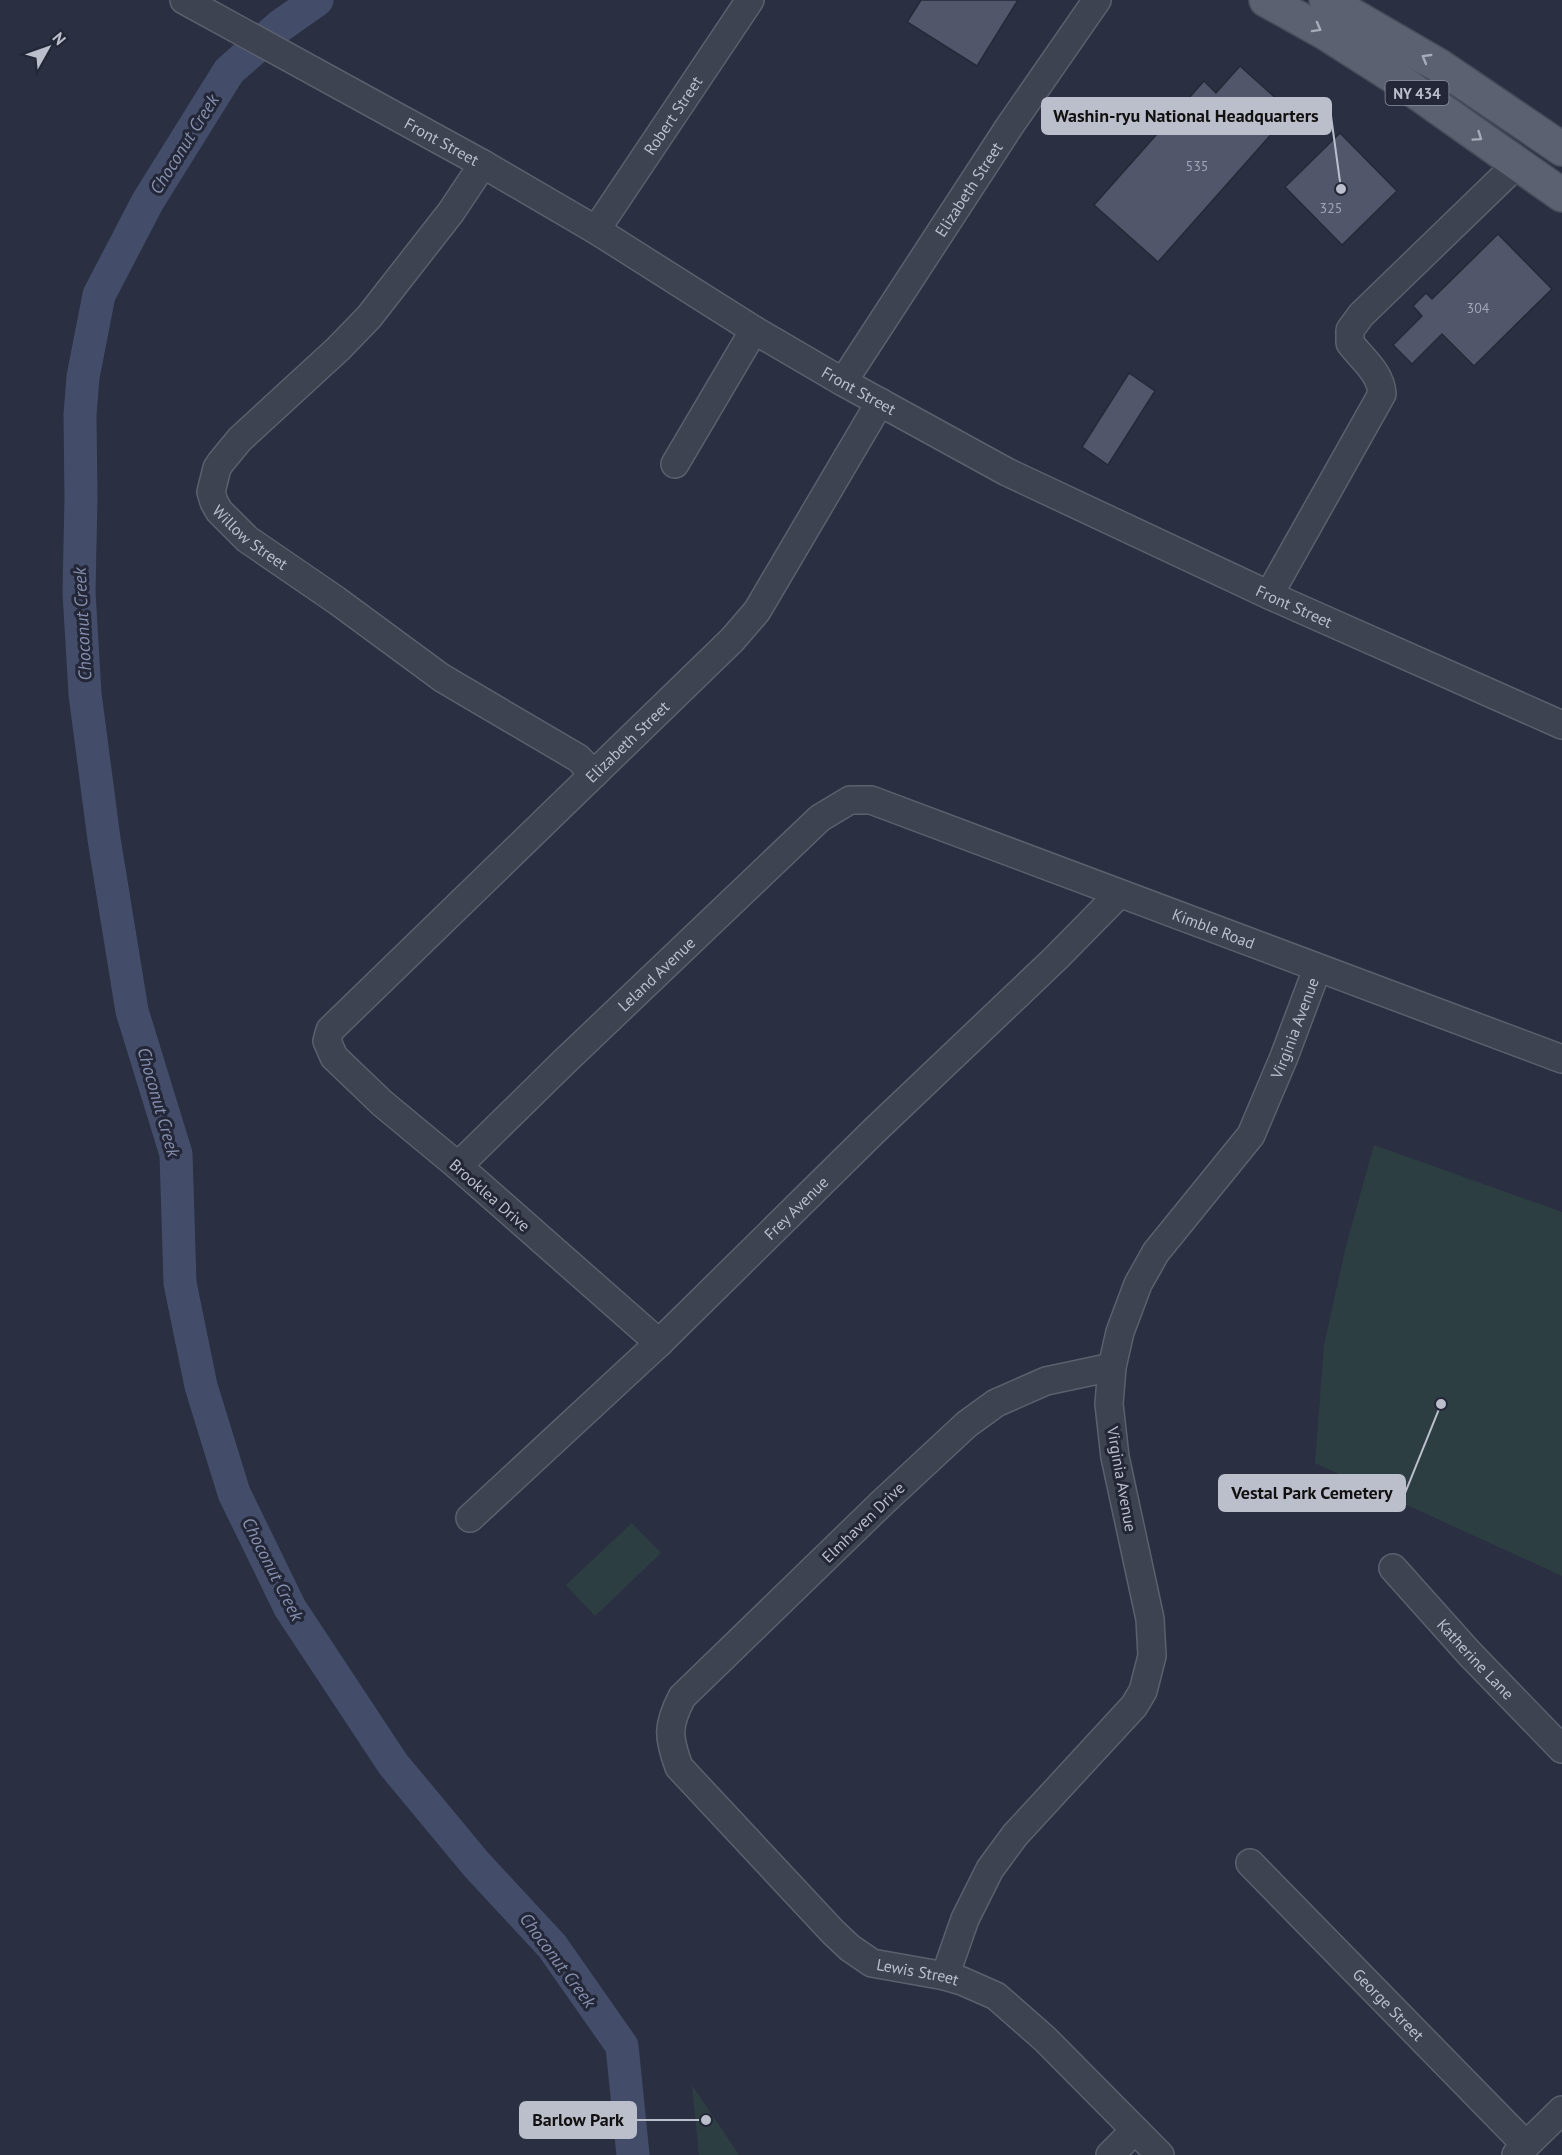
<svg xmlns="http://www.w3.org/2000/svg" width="1562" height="2155" font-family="'PT Sans',sans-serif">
<rect width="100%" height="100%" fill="#2a3041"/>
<!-- green -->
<g fill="#2d3e43">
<polygon points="1374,1145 1562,1212 1562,1576 1315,1463 1324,1345 1346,1246"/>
<polygon points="632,1523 661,1553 595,1616 566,1585"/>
<polygon points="692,2085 739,2155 699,2155"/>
</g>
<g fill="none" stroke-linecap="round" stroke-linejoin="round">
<!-- river -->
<polyline stroke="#434d6a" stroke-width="33" points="317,0 280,26 229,71 148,201 99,295 83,377 80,415 81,498 79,592 85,694 104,839 132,1011 176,1154 180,1283 201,1386 234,1493 290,1608 393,1764 476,1864 552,1946 622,2046 633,2155"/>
</g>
<!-- building -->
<g fill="#51566a" stroke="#252938" stroke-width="1.5">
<polygon points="921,0 1018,0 977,66 907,22"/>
<polygon points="1240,66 1291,112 1158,262 1094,205 1204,81 1216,93"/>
<polygon points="1340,133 1397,191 1342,245 1285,187"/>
<polygon points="1498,234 1552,289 1474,366 1442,334 1412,364 1393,345 1422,316 1413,306 1426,293 1432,299"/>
<polygon points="1129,373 1155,391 1108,465 1082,447"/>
</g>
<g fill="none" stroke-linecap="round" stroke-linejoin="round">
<!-- minor casing -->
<g stroke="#5c606e" stroke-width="30">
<g id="minor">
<path id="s1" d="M184,0L483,164L596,230L754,330L843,382L1007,472L1269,595L1562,725"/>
<path id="s2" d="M483,164L451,212L369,317L338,349L240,439L221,462L217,468L211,492L214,502L219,511L247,539L336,600L442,678L578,758L594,774"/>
<path id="s3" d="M596,230L750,0"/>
<path id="s4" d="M843,382L1009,127L1097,0"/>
<polyline points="675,464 754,330"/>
<path d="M1269,595L1382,394C1381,373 1362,359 1350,343V330L1361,315L1517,164"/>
<path id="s5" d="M458,1166L564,1062L820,818L850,800H871L1562,1059"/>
<path id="s6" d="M659,1343L458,1166L382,1103L334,1057L327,1041L330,1030L732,640L757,611L880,402"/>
<path id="s7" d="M1112,1367L1046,1381L996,1403L967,1424L883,1502L682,1697C667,1726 668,1737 679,1767L833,1932L850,1948L872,1963L945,1976L962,1981L996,1996L1045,2039L1160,2155"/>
<path id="s8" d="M470,1518L659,1343L874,1131L1056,958L1119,894"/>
<path id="s9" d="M1393,1568L1469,1653L1562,1749"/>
<path id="s10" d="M1250,1863L1526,2145"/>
<path id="s11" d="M945,1976L965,1919L990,1869L1015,1835L1134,1706L1143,1691L1152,1656L1150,1619L1115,1457L1109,1404L1112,1367L1120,1332L1138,1284L1156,1252L1251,1135L1284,1057L1317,969"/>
<polyline points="1110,2155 1135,2130"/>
<polyline points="1516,2155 1562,2110"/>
</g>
</g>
<!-- major casing -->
<g stroke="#484b5a" stroke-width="36">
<g id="major">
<polyline points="1266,0 1327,34 1399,80 1562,195"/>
<polyline points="1326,0 1438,65 1562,149"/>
</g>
</g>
<!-- minor -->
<use href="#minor" stroke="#3e4351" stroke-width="27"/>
<!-- major -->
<use href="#major" stroke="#5c6171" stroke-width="33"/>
</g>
<!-- one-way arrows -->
<defs><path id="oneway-chevron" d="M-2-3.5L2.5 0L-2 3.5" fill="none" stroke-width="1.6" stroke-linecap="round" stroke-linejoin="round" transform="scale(1.5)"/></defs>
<g stroke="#a8abb9">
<use href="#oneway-chevron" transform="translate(1317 28) rotate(29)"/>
<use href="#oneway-chevron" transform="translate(1426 58) rotate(-150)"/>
<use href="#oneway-chevron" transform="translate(1478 137) rotate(35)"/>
</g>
<g text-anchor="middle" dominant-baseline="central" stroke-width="6" stroke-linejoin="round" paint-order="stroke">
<!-- number labels -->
<g font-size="14" fill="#a0a4b3">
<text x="1197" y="166">535</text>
<text x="1331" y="208">325</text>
<text x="1478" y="308">304</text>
</g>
<!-- shield labels -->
<rect fill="#232737" stroke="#8d919f" stroke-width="1.5" x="1385.5" y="81" width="63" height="24" rx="4.5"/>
<g font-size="15" font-weight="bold" fill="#bbbecb">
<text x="1417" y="93">NY 434</text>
</g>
<!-- street labels -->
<g font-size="16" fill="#bbbecb" stroke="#232737">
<text stroke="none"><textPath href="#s3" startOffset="138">Robert Street</textPath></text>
<text stroke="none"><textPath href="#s1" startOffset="294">Front Street</textPath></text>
<text stroke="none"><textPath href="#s4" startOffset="230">Elizabeth Street</textPath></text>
<text stroke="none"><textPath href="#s1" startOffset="780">Front Street</textPath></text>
<text stroke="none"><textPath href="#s2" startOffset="492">Willow Street</textPath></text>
<text stroke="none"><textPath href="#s1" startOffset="1266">Front Street</textPath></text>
<text stroke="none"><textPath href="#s6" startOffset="876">Elizabeth Street</textPath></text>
<text stroke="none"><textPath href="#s5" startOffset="924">Kimble Road</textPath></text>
<text stroke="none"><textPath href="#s5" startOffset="276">Leland Avenue</textPath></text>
<text stroke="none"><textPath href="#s11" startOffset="1071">Virginia Avenue</textPath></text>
<text transform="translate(490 1195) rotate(41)">Brooklea Drive</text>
<text stroke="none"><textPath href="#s8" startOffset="450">Frey Avenue</textPath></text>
<text transform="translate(1122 1479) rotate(80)">Virginia Avenue</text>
<text transform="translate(863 1522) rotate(-44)">Elmhaven Drive</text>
<text stroke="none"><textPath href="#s9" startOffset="123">Katherine Lane</textPath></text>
<text stroke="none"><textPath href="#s7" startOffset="948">Lewis Street</textPath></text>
<text stroke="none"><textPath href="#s10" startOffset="198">George Street</textPath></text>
</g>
<!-- water labels -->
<g font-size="18" font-style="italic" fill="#8690af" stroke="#232737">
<text transform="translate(184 144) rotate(-58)">Choconut Creek</text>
<text transform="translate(82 624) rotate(-93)">Choconut Creek</text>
<text transform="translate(159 1102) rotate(74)">Choconut Creek</text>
<text transform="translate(273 1569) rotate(63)">Choconut Creek</text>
<text transform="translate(558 1960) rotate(53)">Choconut Creek</text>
</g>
</g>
<!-- callouts -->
<path fill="none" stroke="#bbbecb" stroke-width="2" d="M1341 189L1331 116M1441 1404L1405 1493M706 2120L636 2120"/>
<g fill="#bbbecb" stroke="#232737" stroke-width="2">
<circle cx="1341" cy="189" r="6"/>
<circle cx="1441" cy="1404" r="6"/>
<circle cx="706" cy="2120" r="6"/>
</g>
<g fill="#bbbecb" stroke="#bbbecb" stroke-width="2">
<rect x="1042" y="98" width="289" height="36" rx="6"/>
<rect x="1219" y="1475" width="186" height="36" rx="6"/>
<rect x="520" y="2102" width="116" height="36" rx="6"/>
</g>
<g font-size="18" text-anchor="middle" font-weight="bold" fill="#111">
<text x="1186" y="122">Washin-ryu National Headquarters</text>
<text x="1312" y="1499">Vestal Park Cemetery</text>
<text x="578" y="2126">Barlow Park</text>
</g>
<!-- north arrow -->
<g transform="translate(48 48) rotate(50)" stroke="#232737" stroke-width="4.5" paint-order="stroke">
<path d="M0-4.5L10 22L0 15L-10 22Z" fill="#bbbecb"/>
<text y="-9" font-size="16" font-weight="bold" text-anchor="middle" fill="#bbbecb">N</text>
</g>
</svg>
